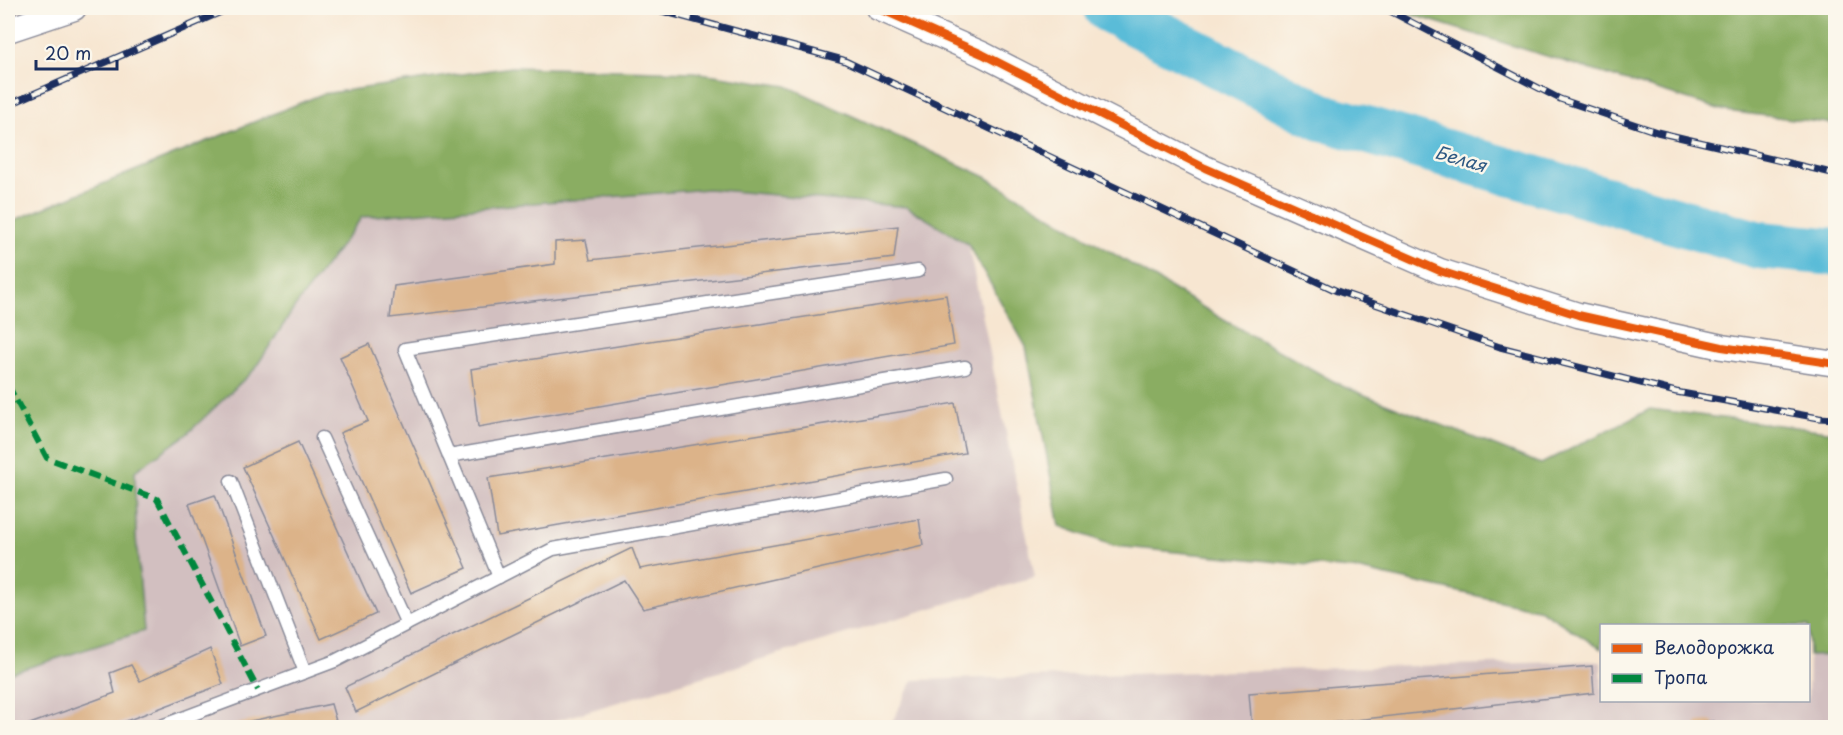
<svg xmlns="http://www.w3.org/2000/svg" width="1843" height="735" font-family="'Playpen Sans',sans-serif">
<rect width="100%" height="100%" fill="#fbf7ec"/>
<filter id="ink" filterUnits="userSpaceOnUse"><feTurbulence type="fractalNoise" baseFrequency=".0167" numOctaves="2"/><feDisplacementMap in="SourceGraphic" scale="12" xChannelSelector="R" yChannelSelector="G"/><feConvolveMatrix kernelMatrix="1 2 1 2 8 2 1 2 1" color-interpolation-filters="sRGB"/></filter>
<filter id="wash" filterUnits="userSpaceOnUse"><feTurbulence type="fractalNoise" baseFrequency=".008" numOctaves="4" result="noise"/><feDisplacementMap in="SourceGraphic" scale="24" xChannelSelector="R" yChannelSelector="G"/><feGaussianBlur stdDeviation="1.35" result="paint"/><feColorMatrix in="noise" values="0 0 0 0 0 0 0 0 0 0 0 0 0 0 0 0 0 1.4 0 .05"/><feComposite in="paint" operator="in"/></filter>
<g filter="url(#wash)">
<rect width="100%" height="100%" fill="#f7e6d1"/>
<!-- industrial -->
<g fill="#d2bfc0">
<polygon points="953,169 1035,577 535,727 8,727 8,472 362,217"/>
<polygon points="1835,655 1835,727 889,728 913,680 1601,661 1602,700 1808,700 1809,656"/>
</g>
<!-- forest -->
<g fill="#8aad62" stroke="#526e60" stroke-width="1.5">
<polygon points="1390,8 1835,8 1835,124 1725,111"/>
<polygon points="512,67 694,72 787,86 986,177 1224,320 1342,386 1541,464 1650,409 1835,432 1835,655 1809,656 1808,626 1602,626 1601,649 1541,610 1360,570 1114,546 1060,526 1026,347 968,244 907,207 708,189 362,217 295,307 254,370 186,435 135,471 136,536 144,631 8,674 8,226 17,219 322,94"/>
</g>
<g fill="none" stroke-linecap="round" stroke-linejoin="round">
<!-- river -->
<polyline stroke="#5abcd8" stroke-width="48" points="1107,8 1322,117 1759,245 1836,252"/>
</g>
<g id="blocks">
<!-- building -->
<g fill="#dcb389">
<polygon points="898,226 894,258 390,318 394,286 555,264 555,242 586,240 590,260"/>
<polygon points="946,295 954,345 478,427 471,369"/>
<polygon points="369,344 467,568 411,593 340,433 368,421 340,357"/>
<polygon points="955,403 965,453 497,536 488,478"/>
<polygon points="298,442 376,614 321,639 243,467"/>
<polygon points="215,495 266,636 240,646 189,504"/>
<polygon points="919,519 923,545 643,609 624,580 356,712 345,687 632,548 640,569"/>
<polygon points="210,649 223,684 108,728 19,728 115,693 110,673 131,665 140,681"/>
<polygon points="1592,666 1594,693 1285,728 1252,728 1249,693"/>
<polygon points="331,704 338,728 228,728 241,723"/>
<polygon points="1714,721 1714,728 1696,728 1697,722"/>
</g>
</g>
</g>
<g filter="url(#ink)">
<use href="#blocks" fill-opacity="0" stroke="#898a98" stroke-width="1.5"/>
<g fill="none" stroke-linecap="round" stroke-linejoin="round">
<!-- lane casing -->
<g stroke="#898a98" stroke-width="15">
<g id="lane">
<polyline points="322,438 407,624"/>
<polyline points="449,456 965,367"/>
<polyline points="231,481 305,672"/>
<polyline points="499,577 405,349 918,271"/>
<polyline points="156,728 335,661 553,549 946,479"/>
</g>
</g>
<!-- street casing -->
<g stroke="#898a98" stroke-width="27">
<g id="street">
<polyline points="878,8 982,54 1205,168 1440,271 1578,315 1722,347 1836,364"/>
<polyline points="8,30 74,8"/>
</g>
</g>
<!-- lane -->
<use href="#lane" stroke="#fff" stroke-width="12"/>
<!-- street -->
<use href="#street" stroke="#fff" stroke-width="24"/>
<!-- rail casing -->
<g stroke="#1b2f5e" stroke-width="7">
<g id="rail">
<polyline points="651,8 843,60 1337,291 1500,347 1676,392 1819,418 1836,419"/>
<polyline points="1384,8 1560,99 1657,132 1836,174"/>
<polyline points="8,105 230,8"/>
</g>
</g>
<!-- rail -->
<use href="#rail" stroke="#fbf7ec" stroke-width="4.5" stroke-dasharray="14" stroke-linecap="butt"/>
<!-- quiet -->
<polyline stroke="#00873e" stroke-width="6" stroke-dasharray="12 6" stroke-linecap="butt" points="8,385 47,458 157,499 258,690"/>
<!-- cycleway casing -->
<g stroke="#fbf7ec" stroke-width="11">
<polyline id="cycleway" points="878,8 982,54 1205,168 1440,271 1578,315 1722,347 1836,364"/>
</g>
<!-- cycleway -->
<use href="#cycleway" stroke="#e8590c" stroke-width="8"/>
</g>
</g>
<g text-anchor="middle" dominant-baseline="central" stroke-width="5" stroke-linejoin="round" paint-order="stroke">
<!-- water labels -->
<g font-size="18" font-style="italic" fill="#2e5983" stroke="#fbf7ec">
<text transform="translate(1461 158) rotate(16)">Белая</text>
</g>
</g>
<!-- margin -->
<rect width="1843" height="735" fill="none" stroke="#fbf7ec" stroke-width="30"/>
<!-- legend -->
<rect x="1600" y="624" width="210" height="78" fill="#fbf7ec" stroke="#a1a7b3" stroke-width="1.5"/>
<rect x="1612" y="644" width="30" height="9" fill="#e8590c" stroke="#a1a7b3" stroke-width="1.5"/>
<text x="1654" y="654" font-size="18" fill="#1b2f5e">Велодорожка</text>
<rect x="1612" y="674" width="30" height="9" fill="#00873e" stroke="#a1a7b3" stroke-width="1.5"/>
<text x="1654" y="684" font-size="18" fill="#1b2f5e">Тропа</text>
<!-- scale -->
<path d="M36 60v9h81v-9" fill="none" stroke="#1b2f5e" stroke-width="3"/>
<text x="45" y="60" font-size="18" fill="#1b2f5e" stroke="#fbf7ec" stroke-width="4.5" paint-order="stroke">20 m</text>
</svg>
